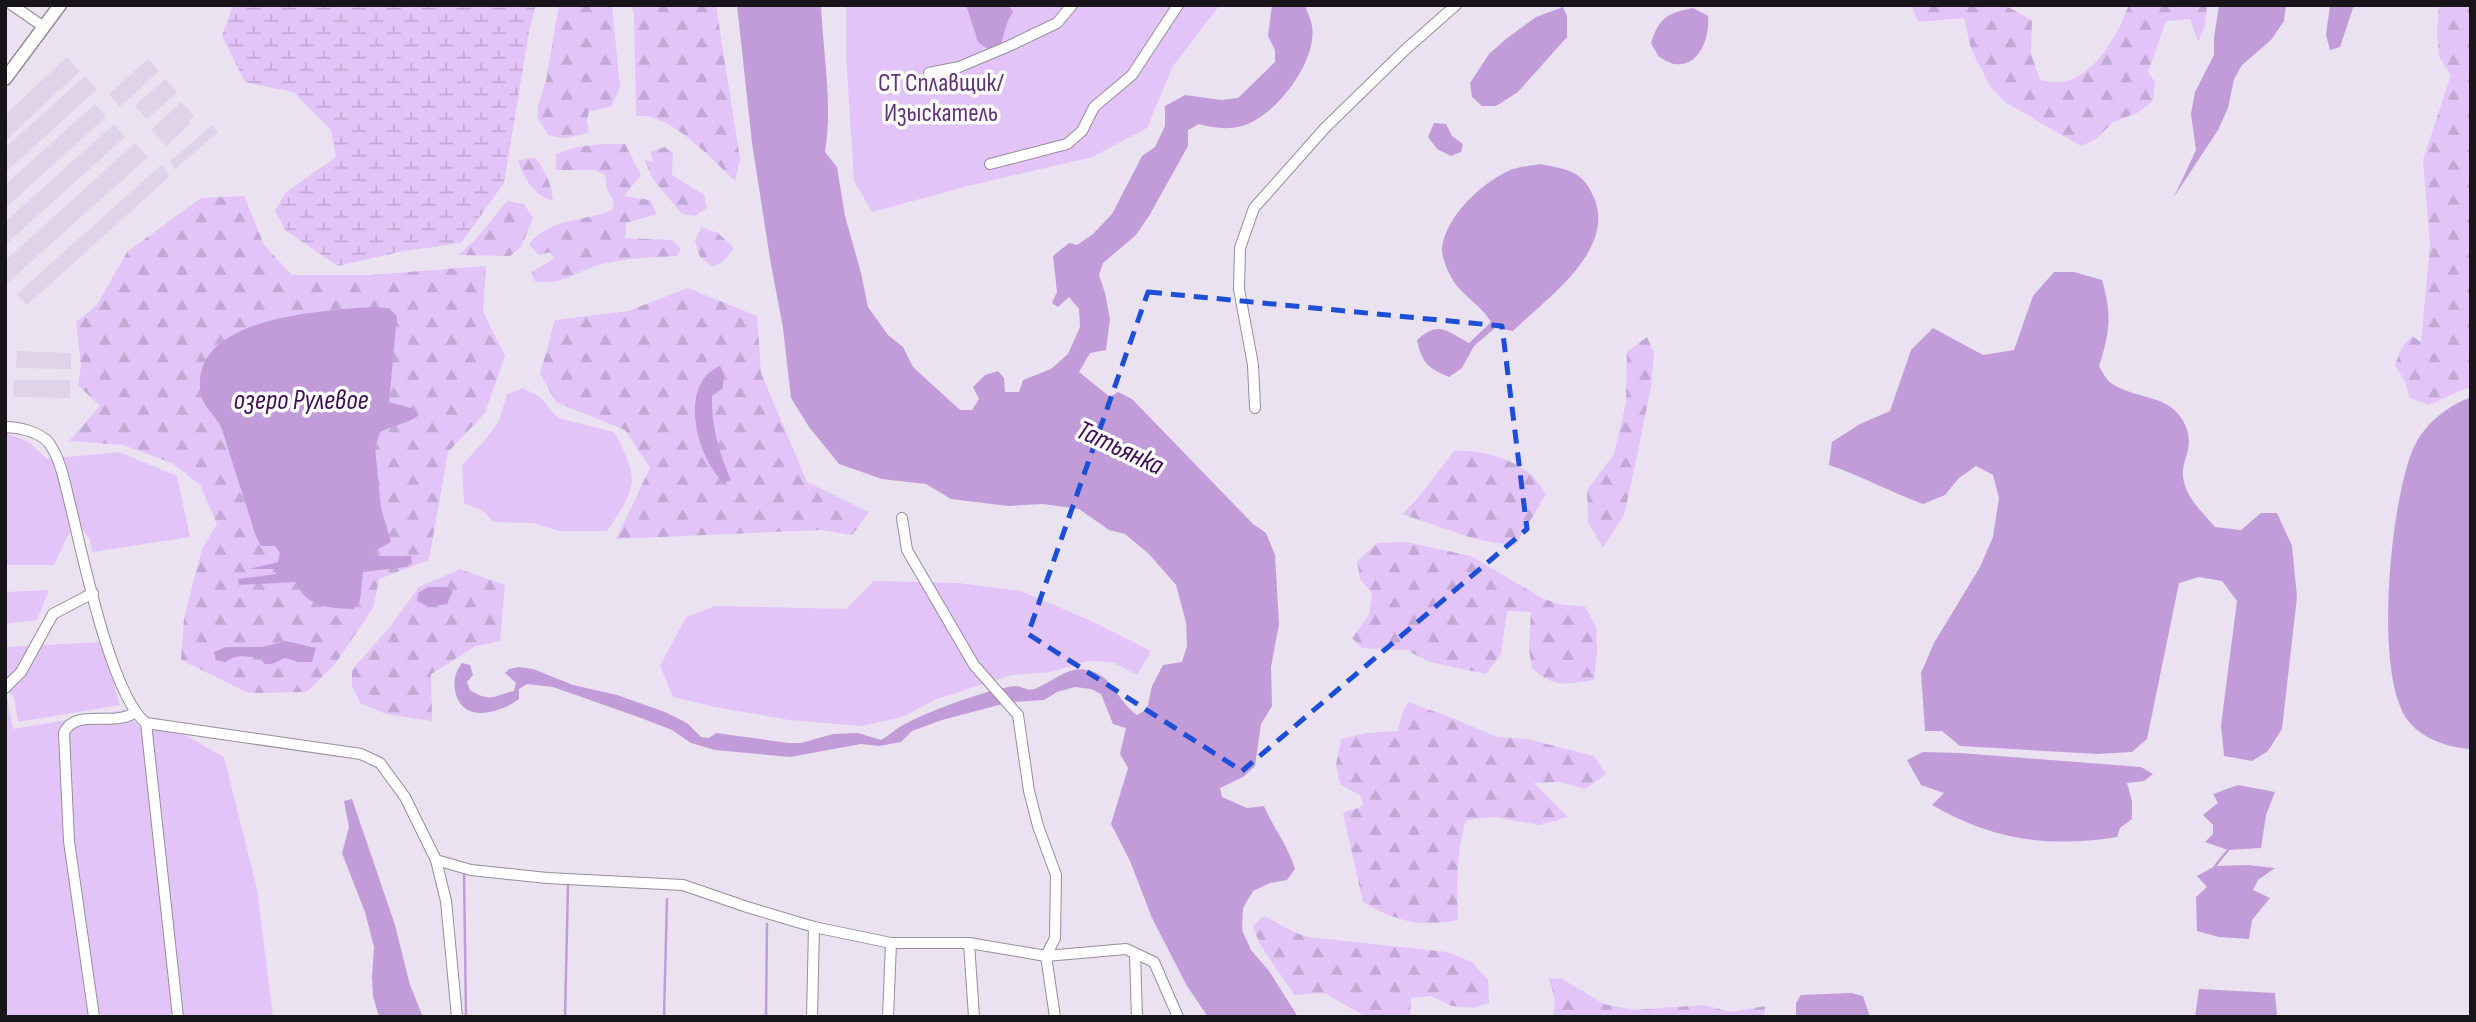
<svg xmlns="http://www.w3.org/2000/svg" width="2476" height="1022" font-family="'Sofia Sans Condensed',sans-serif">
<defs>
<pattern id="forest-firs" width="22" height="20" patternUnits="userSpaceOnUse" patternTransform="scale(1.75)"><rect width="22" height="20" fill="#e3c4f8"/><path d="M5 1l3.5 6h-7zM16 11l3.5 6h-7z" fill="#c2a8d4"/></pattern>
<pattern id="wetland-marsh" width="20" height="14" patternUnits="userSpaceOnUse" patternTransform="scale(1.75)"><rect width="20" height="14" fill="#e3c4f8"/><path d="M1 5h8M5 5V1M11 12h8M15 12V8" fill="none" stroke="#c2a8d4"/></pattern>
</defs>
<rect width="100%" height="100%" fill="#ebe2f1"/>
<!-- built -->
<g fill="#e0d3e9">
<polygon points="67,57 80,71 5,141 5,115"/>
<polygon points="148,59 159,71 120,107 109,94"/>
<polygon points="85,76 97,89 5,173 5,148"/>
<polygon points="165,79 177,92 147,119 135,106"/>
<polygon points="181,102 194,116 189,121 191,123 167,146 151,130"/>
<polygon points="95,104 106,117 5,208 5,185"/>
<polygon points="114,124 125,137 5,245 5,222"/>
<polygon points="212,125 218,132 175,169 170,162"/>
<polygon points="135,143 148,157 5,285 5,261"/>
<polygon points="161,165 170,176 27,305 17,294"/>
<polygon points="17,351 71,353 71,369 16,368"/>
<polygon points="14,380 71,380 70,398 13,397"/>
</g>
<!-- forest -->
<g fill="url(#forest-firs)">
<polygon points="559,5 612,5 620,87 611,107 589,111 587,121 589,133 563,138 548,135 538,118 538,106 546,80"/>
<path d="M630,5H716L740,159L735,181C713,160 669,111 636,116L634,13Z"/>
<path d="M1911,5H2004L2032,20L2031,54L2040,80C2085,95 2115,41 2129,5H2207L2205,26L2198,42L2190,19L2166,21L2148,72L2155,82L2153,101L2137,113L2113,122L2097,138L2081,146L2005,102L1990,86L1971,49L1964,18L1918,22Z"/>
<polygon points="2439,5 2471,5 2471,388 2464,389 2429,405 2410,398 2405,382 2395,365 2402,347 2412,336 2421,342 2430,245 2423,160 2451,75 2439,57 2437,32"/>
<path d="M603,144H625L641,175L624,196L650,200L657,214L626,223L625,238L672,240L681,249L677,256C655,257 629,258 607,263C582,267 560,288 534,281L532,272L555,258L550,252L539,255L529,245C548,217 585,222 612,210L614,202L607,189L605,175L594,170H556V154L576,147Z"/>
<polygon points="665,147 673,153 672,175 704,195 707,208 695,216 682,214 652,178 645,160 654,162 650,152"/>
<path d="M534,157C545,168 552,186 553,201C532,194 526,181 518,161Z"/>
<polygon points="244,196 264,245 292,275 369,275 486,266 483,311 505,356 485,413 448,452 429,560 379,579 373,608 335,664 307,692 248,693 181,660 184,618 202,549 217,524 200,485 172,463 123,445 69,441 100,406 78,385 81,366 76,322 97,305 127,252 201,198"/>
<polygon points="507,201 524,204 533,218 521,247 510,256 458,255 476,239"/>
<polygon points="701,227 718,233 734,248 725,260 713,267 700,257 695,241"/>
<polygon points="688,288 757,316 761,373 807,482 869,512 852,535 821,530 616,539 650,468 625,430 556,402 540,374 555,320 628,311"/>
<polygon points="1647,337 1654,353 1651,387 1635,466 1624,515 1603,548 1588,522 1587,490 1614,454 1626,403 1627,352"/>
<path d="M1454,451C1480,450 1506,456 1528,472C1535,477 1541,487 1546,494L1515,546L1475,539L1402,514L1418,498Z"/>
<path d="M1405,542L1471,556L1544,599L1559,604L1585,607L1596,627L1597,652L1594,680C1565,685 1554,688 1532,668L1529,649L1531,612L1507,611L1501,654L1486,674L1430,662L1406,650L1362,648L1352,638L1369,615L1372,593L1360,579L1357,561L1378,543Z"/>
<polygon points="460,569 505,585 500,641 476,646 431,674 432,721 386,714 360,703 352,686 352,670 392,624 419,587"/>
<path d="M1408,702L1455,719L1497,737L1527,739L1594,756L1606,774L1585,789L1559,782L1534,783L1568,817L1539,825L1494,817L1466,820C1456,853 1457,885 1458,920C1421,928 1395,921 1363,902L1343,813L1363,806L1361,796L1340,784L1336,765L1341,739L1366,733L1398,731L1402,713Z"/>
<path d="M1263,916C1280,923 1290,932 1308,937L1447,952L1472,962L1488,980L1489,1003L1473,1008L1452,1006L1431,996L1411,998L1410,1017H1366L1325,993L1294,995C1280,971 1261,953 1253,926Z"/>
<polygon points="1549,978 1562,979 1604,1004 1632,1010 1704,1005 1731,1012 1765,1006 1764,1017 1553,1017 1555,999"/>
</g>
<!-- wetland -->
<polygon fill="url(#wetland-marsh)" points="233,5 536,5 529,32 504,183 461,243 403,251 338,266 286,231 275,211 285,193 336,157 331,130 293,92 245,82 222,36"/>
<!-- garden -->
<g fill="#e3c4f8">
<polygon points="846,5 1220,5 1173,66 1147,128 1092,157 968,186 872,212 854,181 846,56"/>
<path d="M523,388L540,397L558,418L614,432C621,443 632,466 632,480C632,497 616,517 607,531H559L533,523L494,522L482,510L464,503L462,465L485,440L499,421L507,394Z"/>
<polygon points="5,433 29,442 47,459 119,452 177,476 190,537 92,552 90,540 76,519 54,565 5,565"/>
<polygon points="874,581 958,583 1021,591 1089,620 1151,651 1137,675 1112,662 1087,661 1051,672 1012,675 937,699 902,717 861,726 789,720 715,707 673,697 660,666 686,617 715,606 846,609"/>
<polygon points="49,590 37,620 5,624 5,592"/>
<polygon points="102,642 120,705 18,722 14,696 5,691 5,647"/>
<polygon points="5,696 7,697 13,729 125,710 141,729 181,733 224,757 257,889 273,1017 5,1017"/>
</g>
<!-- water -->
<g fill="#c19cd9">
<path d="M737,5H821C823,54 833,103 825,152L837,167L845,216L861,273L868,307L888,335L903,347L913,367L960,410H972L979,399L973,387L985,375L998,371L1004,378L1005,392H1019L1023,380L1051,369L1068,354L1080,327L1079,309L1069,297L1058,307L1052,303L1057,292L1053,256L1069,243L1077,245L1093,234L1112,214L1142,156L1155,147L1165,126V106L1185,95L1221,100L1238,98L1275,62V50L1268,36L1272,5H1305C1307,12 1311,19 1312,26C1318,61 1275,117 1242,126C1226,130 1214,128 1199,124L1188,130V146L1149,216L1136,235L1103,263L1099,275L1105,293L1110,319L1106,350L1090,353L1079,372L1110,397L1118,392L1132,399L1253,524L1266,533L1275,555L1279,624L1271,667L1272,706L1261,724L1255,766L1243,777L1220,788L1222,797L1247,808L1264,806C1273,828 1288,845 1295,869L1287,880L1270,883L1253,891L1243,908L1242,930L1251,950L1269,971L1298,1017H1208L1187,986L1152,918L1130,861L1111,824L1128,768L1120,754L1126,728L1113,724L1101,694L1091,689L1075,687L1057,692L1044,700L1010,702L942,720L912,731L901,742L879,746L861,744L790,757L715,750L691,743L672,730L641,718L553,687L527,684L519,689V699C502,712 465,724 456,695C453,682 454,674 462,663L470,665L473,675L467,682L470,690C491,703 492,696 514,691L516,683L505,673L509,669L519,667L533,669L573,685L617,695L665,712L687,723L701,737L709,738L716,733L789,743H801L833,734L858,733L881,740C889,736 895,729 903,725C931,710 964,699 994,690C1000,689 1010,686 1016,686C1024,687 1028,692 1037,688C1055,680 1070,664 1091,671C1113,677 1118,702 1137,715L1147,709L1152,686L1163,665L1182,662L1187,646L1186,622L1176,585L1149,554L1125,534L1109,530L1079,509L1043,504L1008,506L951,499L926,484L882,479L839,464L809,427L791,398L783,328L770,259L752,143Z"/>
<path d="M966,5H1009L1013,12C1005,23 1005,34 1000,46L988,49L978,42Z"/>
<polygon points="2219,5 2286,5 2284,21 2271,40 2242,65 2234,79 2228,108 2218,130 2174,197 2196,150 2191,114 2195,92 2214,55 2214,38"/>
<polygon points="2330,5 2354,5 2340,47 2330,50 2326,35"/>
<polygon points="1563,7 1567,16 1567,37 1518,92 1496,106 1482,106 1472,97 1470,83 1489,54 1506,39 1536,17"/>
<path d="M1693,8L1708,16C1710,36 1700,68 1674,64C1669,63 1663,59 1659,57L1651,43C1659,18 1667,13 1693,8Z"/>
<polygon points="1434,123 1446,124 1452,136 1463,144 1461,152 1451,156 1437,149 1428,137"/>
<path d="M1540,164C1569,170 1583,170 1595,200C1614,252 1546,299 1513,331L1495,328L1474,346L1462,368L1449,377C1428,368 1422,363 1417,340C1439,320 1446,331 1469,343L1491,322C1480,303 1458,294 1449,273C1446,267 1441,254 1442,247C1447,215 1481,184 1508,171C1517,167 1530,166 1540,164Z"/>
<path d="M2054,272H2074L2102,280C2112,314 2110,332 2099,366C2102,371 2106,380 2111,383C2133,399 2167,394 2182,419C2198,446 2181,457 2183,477C2186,498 2202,512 2215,527L2241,530L2261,513H2277L2292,546L2297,597L2282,729L2268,751L2252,761L2224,756L2221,725L2237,601L2222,581L2199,577L2179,583L2147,739L2132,752L2097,754L1960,746L1942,731H1925L1921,673L1934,643L1980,567L1993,537L1999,498L1993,475L1976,466L1959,478L1945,495L1923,504C1891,492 1861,476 1829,465L1832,442L1860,424L1890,411L1911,350L1933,328L1983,355L2014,350L2033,296Z"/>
<path d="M371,307L389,308L397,316L389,402L414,409L418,416C406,424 393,425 380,432L375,447L381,508L391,542L373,552L379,556H411L412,563L406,567L363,572L360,601L353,609C328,608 306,607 296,582L239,585L238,579L276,574L274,569H249L278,562L280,553L275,546H261L255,534C245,500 233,466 223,432C219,418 204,409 201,395C186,317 321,311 371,307Z"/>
<path d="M720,366L724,374L723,388L712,396C711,425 719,453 731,480L724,483C697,458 677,384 720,366Z"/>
<path d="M2471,397V749C2449,748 2423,739 2409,722C2372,677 2391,500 2413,449C2424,424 2446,407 2471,397Z"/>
<polygon points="428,587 446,587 453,591 447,604 429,607 417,601 418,593"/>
<path d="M286,641L316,648L312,662H298L285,658L272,664H265L261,659C249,657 237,653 226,662L216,660L214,652L226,647H262Z"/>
<path d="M1923,752L1960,753L2141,767L2153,774L2144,781L2127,783L2132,801V819L2120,828L2117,837C2049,848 1992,840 1932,805L1944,793L1921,785L1907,760Z"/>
<polygon points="2238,785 2275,792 2266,815 2261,848 2228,850 2205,842 2213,834 2213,825 2203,815 2218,803 2213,794"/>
<polygon points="352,799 395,925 410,985 423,1017 379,1017 373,996 372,977 374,947 365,912 342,853 349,827 344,801"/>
<polygon points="2248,865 2275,868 2258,880 2253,890 2270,898 2252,920 2249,939 2219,937 2197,931 2196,897 2207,887 2197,876 2215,866"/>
<polygon points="2199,989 2275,993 2277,1017 2195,1017"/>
<polygon points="1851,993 1863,996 1870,1017 1796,1017 1796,1003 1801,995"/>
</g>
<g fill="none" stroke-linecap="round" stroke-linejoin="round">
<!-- stream -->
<g stroke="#c19cd9" stroke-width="2.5">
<polyline points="2215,866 2228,850"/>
<polyline points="464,872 466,1017"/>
<polyline points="565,1017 568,884"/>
<polyline points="664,1017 667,899"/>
<polyline points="766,1017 767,924"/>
</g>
<!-- minor casing -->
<g stroke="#968e9b" stroke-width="12">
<g id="minor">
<polyline points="12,5 44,27"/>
<polyline points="929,73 959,67 1009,46 1057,23 1072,5"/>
<polyline points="990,164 1067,144 1082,131 1094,107 1132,75 1178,5"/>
<polyline points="1255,408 1253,365 1239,289 1240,248 1254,208 1325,128 1406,49 1456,5"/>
<path d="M5,427C19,427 40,432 49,443C61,460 65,484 70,504C82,552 111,696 146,723L361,754L380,763L405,797L436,860L446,901L457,1017"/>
<polyline points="902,518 907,550 974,665 1018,715 1029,791 1038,826 1056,875 1055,938 1046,956 1055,1017"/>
<polyline points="5,688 21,672 53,614 93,593"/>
<polyline points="146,723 178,1017"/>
<polyline points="436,860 471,870 547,878 683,885 747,907 814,927 891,943 969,943 1046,956 1126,949 1154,962 1178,1017"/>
<polyline points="969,943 974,1017"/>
<polyline points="1135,954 1137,1017"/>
<path d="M94,1017L69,841L64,733C75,707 115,728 135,712"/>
<polyline points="812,1017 814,927"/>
<polyline points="888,1017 891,943"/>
</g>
</g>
<!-- major casing -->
<g stroke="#968e9b" stroke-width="15">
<polyline id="major" points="5,79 60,5"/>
</g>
<!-- minor -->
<use href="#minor" stroke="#fff" stroke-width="10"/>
<!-- major -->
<use href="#major" stroke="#fff" stroke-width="12"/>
</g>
<!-- marked area -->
<path fill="none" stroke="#1d4ed8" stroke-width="5" stroke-dasharray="14 9" stroke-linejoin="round" d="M1148,292L1502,326L1527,529L1242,771L1028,634Z"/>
<g text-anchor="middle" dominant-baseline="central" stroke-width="7" stroke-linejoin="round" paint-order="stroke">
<!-- park labels -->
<g font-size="26" fill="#62337c" stroke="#fff">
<text x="941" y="83">СТ Сплавщик/<tspan x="941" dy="30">Изыскатель</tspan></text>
</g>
<!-- water labels -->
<g font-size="28" font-style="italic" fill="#400e57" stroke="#fff">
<text x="301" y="400">озеро Рулевое</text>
<text transform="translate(1120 448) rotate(25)">Татьянка</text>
</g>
</g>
<!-- border -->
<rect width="2476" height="1022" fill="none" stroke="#18151a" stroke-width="14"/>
</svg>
